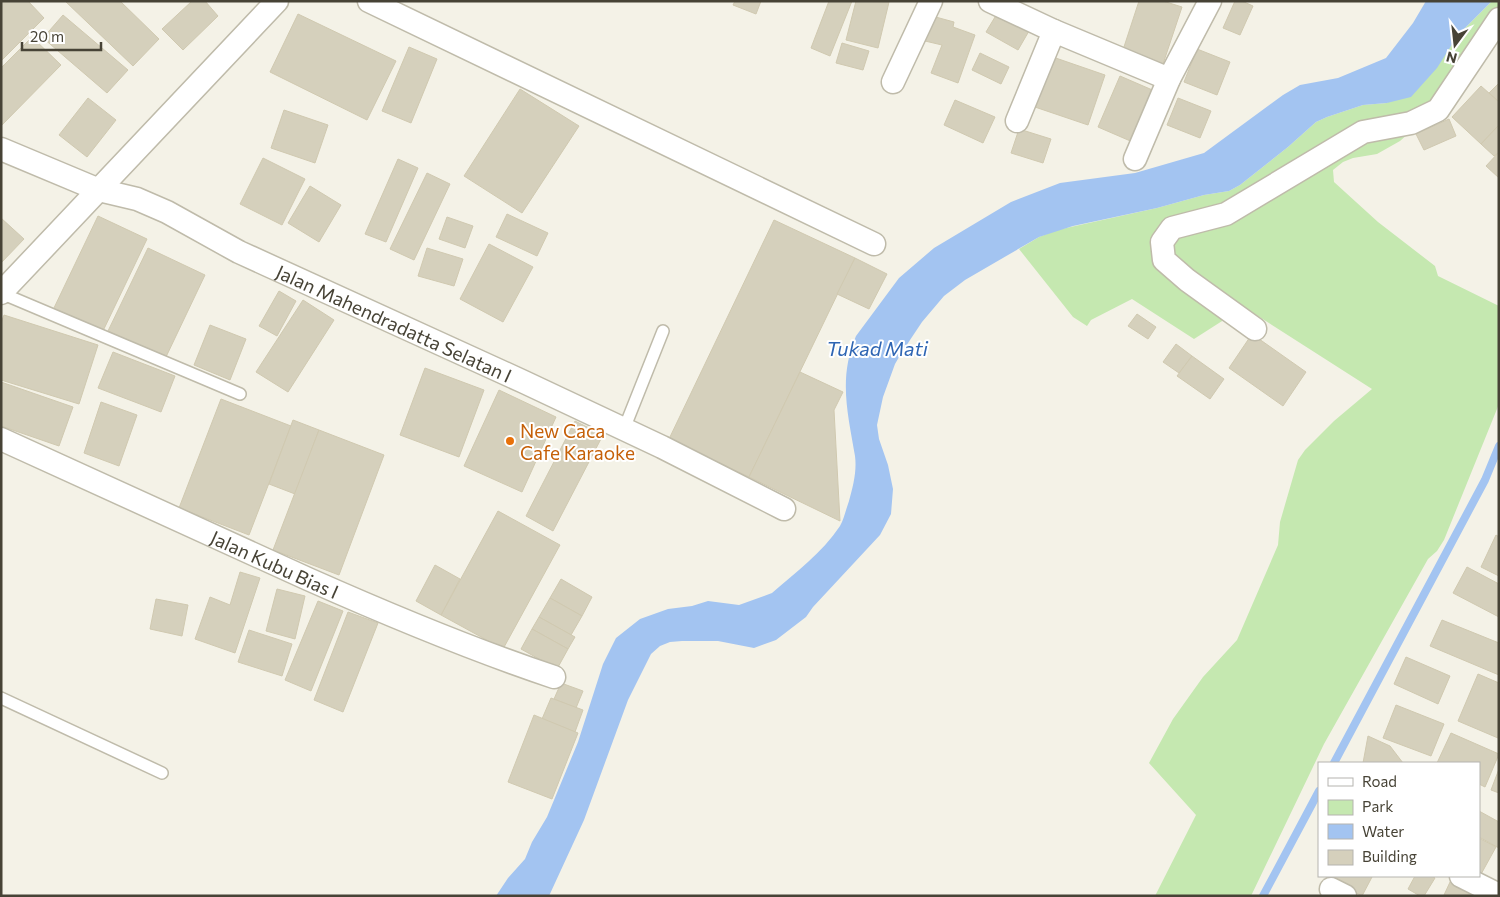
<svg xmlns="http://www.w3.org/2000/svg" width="1500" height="897" font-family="Commissioner,sans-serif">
<rect width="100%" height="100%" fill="#f4f2e7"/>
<!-- green -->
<polygon fill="#c5e8b0" points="1492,1 1499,1 1499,29 1426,118 1400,141 1377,154 1353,158 1343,162 1333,170 1334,182 1378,222 1435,266 1438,276 1499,306 1499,404 1444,540 1437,551 1428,559 1324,744 1251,896 1155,896 1196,815 1149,763 1173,719 1203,677 1237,640 1278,545 1280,522 1298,460 1305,450 1334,421 1372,389 1244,307 1194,339 1132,299 1091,320 1087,326 1073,317 1019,249 1039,237 1057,230 1157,208 1204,195 1229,191 1240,185 1288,147 1316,122 1327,117 1363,105 1387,103 1443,57 1458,35"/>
<!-- water -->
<path fill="#a3c4f1" d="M1426,1H1492L1458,35L1437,68L1411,97L1387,103L1363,105L1327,117L1316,122L1288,147L1240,185L1229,191L1204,195L1157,208L1073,226L1039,237L965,280L944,296L922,322L902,352L895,364L883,397L877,425L879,439L888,465L893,489L891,514L880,535L813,607L806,617L776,640L754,648L718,641H682L670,642L660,646L651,654L628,700L584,820L549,896H496L508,878L525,859L532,842L547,817L578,742L603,664L616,638L640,619L668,609L692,606L708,601L739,605L772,593C796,572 822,553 840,526C844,519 846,509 849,501C853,487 857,471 855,456C848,414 838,378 856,336L899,278L934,248L1011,202L1060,183L1135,173L1204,153L1283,95L1300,85L1338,78L1386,58L1413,23Z"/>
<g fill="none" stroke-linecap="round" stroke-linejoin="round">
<!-- stream -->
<g stroke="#a3c4f1" stroke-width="8">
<polyline points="1334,763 1485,480 1499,446"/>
<polyline points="1263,896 1319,791"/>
</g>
</g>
<!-- building -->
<g fill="#d5d0bc" stroke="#d0c9b0">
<polygon points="1,1 28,1 44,18 2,60"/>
<polygon points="65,1 120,1 159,39 133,66"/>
<polygon points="192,1 205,1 218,16 183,50 162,29"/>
<polygon points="735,1 761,1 756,14 733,5"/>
<polygon points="829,1 852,1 830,56 811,48"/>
<polygon points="856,1 889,2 878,48 846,40"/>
<polygon points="1139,1 1163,1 1182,7 1162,67 1122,53"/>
<polygon points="1235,1 1242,1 1253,6 1240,35 1223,28"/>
<polygon points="998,12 1029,31 1018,50 986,32"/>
<polygon points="298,14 396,61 367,120 270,72"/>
<polygon points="63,15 128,70 107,93 43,38"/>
<polygon points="932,16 954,22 953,27 975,35 958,83 931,73 942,45 925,41"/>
<polygon points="32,37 61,65 1,126 1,68"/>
<polygon points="842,43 869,51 863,70 836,63"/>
<polygon points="409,47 437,59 411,123 382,111"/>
<polygon points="1197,49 1230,62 1217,95 1184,82"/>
<polygon points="980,53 1009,67 1001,84 972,70"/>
<polygon points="1047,55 1105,75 1088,125 1029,105"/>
<polygon points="1120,76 1157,92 1135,143 1098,127"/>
<polygon points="1499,83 1499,102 1489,93"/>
<polygon points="1481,86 1499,102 1499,125 1481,144 1452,117"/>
<polygon points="520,89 579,126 522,213 464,176"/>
<polygon points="88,98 116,120 87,157 59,135"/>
<polygon points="1178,98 1211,111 1200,138 1167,125"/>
<polygon points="955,100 995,117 983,143 944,125"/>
<polygon points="284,110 328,125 315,163 271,148"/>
<polygon points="1449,119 1456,136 1424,150 1416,134"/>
<polygon points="1499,125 1499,152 1494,156 1481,144"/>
<polygon points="1019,129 1051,139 1043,163 1011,153"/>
<polygon points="1499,152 1499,178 1486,166"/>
<polygon points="263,158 305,179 282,225 240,204"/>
<polygon points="398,159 418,168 386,242 365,234"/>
<polygon points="427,173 450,184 414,260 390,249"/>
<polygon points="310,186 341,205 319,242 288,223"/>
<polygon points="507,214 548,233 537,256 496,237"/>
<polygon points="98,216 147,239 102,333 53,310"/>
<polygon points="447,217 473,226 465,248 439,239"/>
<polygon points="1,218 24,239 1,263"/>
<polygon points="774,220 855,258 749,477 669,439"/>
<polygon points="489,244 533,267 503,322 460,299"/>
<polygon points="148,248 205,275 165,359 108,331"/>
<polygon points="427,248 463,259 454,286 418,276"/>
<polygon points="855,258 887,274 869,309 837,294"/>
<polygon points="279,291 296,301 277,336 259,326"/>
<polygon points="303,300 334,320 288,392 256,372"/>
<polygon points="1137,314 1156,327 1148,339 1128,326"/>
<polygon points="4,315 98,345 79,404 1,380 1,323"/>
<polygon points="210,325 246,339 230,380 194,365"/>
<polygon points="1252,334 1306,372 1283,406 1229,368"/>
<polygon points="1176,344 1192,356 1179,373 1163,362"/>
<polygon points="113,352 175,376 161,412 98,388"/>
<polygon points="1192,356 1224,379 1210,399 1177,376"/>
<polygon points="425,368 484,390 459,457 400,435"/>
<polygon points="800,372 843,392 834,410 840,521 749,477"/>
<polygon points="1,382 73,407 59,446 1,426"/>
<polygon points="499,390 556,417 522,492 464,466"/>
<polygon points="221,399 291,426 249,535 179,508"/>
<polygon points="101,402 137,415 119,466 84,453"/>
<polygon points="293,420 319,430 295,494 269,484"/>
<polygon points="575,421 603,435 553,531 526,516"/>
<polygon points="319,430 384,455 339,575 273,550"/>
<polygon points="498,511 560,545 503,649 441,615"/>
<polygon points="1496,535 1499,537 1499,576 1481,567"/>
<polygon points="435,565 460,579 441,615 416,601"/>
<polygon points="1467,567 1499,584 1499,617 1453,593"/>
<polygon points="240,572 260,578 235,653 195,639 210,597 230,605"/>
<polygon points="561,579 592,597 582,616 550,598"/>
<polygon points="277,589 305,596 295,639 266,631"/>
<polygon points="550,598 582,616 571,635 539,617"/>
<polygon points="156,599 188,605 182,636 150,629"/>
<polygon points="318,601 343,611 311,691 285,680"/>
<polygon points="348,612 378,623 343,712 314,700"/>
<polygon points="539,617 575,637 568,649 532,629"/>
<polygon points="1442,620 1499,643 1499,675 1430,646"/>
<polygon points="532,629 568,649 557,669 521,649"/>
<polygon points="249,630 292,644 282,676 238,662"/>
<polygon points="1406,657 1450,676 1438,704 1394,684"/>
<polygon points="1478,674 1499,683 1498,738 1458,721"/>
<polygon points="561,683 583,691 576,708 554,699"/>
<polygon points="551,698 583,710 575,732 542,719"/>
<polygon points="1396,705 1444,724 1431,756 1383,738"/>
<polygon points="534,715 578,733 552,799 508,782"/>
<polygon points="1451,733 1499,754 1485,787 1479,784 1479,763 1437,763"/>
<polygon points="1368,736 1390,746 1403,763 1363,763"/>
<polygon points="1499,769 1499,793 1491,790"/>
<polygon points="1479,811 1499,822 1499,848 1479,837"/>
<polygon points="1479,838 1496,847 1480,876 1479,875"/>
<polygon points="1324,876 1369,876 1372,877 1362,896"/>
<polygon points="1415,876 1432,876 1435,878 1424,896 1420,896 1408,889"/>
<polygon points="1451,880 1484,896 1446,896 1444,895"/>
</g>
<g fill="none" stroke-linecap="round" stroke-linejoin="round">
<!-- service casing -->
<g stroke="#bfbbaa" stroke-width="14">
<g id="service">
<polyline points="1,293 240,394"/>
<polyline points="624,429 663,331"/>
<polyline points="1,698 162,773"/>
</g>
</g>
<!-- minor casing -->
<g stroke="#bfbbaa" stroke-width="25">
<g id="minor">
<polyline points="369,1 874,244"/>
<polyline points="990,1 1054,31 1169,79"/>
<polyline points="893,82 931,1"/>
<polyline points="1017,121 1054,31"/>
<path id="s1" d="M1,149L99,190L137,199L167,212L239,252L524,382L662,447L784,509"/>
<polyline points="1135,159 1169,79 1210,1"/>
<polyline points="1,293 277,1"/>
<polyline points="1255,329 1187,280 1164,260 1162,242 1172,228 1226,214 1363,132 1411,123 1438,110 1499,19"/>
<path id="s2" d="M1,439C104,485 206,533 308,579C389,615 470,649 554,677"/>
<polyline points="1461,876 1499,895"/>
<polyline points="1331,889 1345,896"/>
</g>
</g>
<!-- service -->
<use href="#service" stroke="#fff" stroke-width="11"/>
<!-- minor -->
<use href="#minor" stroke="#fff" stroke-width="22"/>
</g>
<!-- markers -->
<circle fill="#e8710a" stroke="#fff" stroke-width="2" cx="510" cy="441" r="5"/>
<g text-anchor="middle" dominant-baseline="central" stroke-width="4" stroke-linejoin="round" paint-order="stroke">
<!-- street labels -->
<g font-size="19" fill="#474336" stroke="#fff">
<text stroke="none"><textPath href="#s1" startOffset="431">Jalan Mahendradatta Selatan I</textPath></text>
<text stroke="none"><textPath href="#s2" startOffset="301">Jalan Kubu Bias I</textPath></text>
</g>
<!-- food labels -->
<g font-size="19" fill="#c56008" stroke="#fff" text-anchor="start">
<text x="520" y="430">New Caca<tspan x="520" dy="22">Cafe Karaoke</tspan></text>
</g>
<!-- water labels -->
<g font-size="20" font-style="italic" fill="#2e65b3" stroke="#fff">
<text x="877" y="348">Tukad Mati</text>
</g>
</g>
<!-- border -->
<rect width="1500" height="897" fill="none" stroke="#474336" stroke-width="5"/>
<!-- legend -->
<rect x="1318" y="762" width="162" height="115" fill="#ffffff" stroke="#b5b4af"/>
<rect x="1328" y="778" width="25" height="8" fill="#ffffff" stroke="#b5b4af"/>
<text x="1362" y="787" font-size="15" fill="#474336">Road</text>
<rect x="1328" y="800" width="25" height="15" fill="#c5e8b0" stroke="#b5b4af"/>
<text x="1362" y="812" font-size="15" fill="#474336">Park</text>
<rect x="1328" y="824" width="25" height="15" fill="#a3c4f1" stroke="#b5b4af"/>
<text x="1362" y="837" font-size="15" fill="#474336">Water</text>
<rect x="1328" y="850" width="25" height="15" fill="#d5d0bc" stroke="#b5b4af"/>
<text x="1362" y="862" font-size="15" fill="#474336">Building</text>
<!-- north arrow -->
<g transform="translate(1455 45) rotate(195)" stroke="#ffffff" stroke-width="4" paint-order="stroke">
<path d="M0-4L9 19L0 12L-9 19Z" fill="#474336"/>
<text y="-8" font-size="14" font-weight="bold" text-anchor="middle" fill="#474336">N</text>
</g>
<!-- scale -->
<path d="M22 42v8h79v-8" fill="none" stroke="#474336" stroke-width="2.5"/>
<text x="30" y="42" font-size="15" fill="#474336" stroke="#ffffff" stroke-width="4" paint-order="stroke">20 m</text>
</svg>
